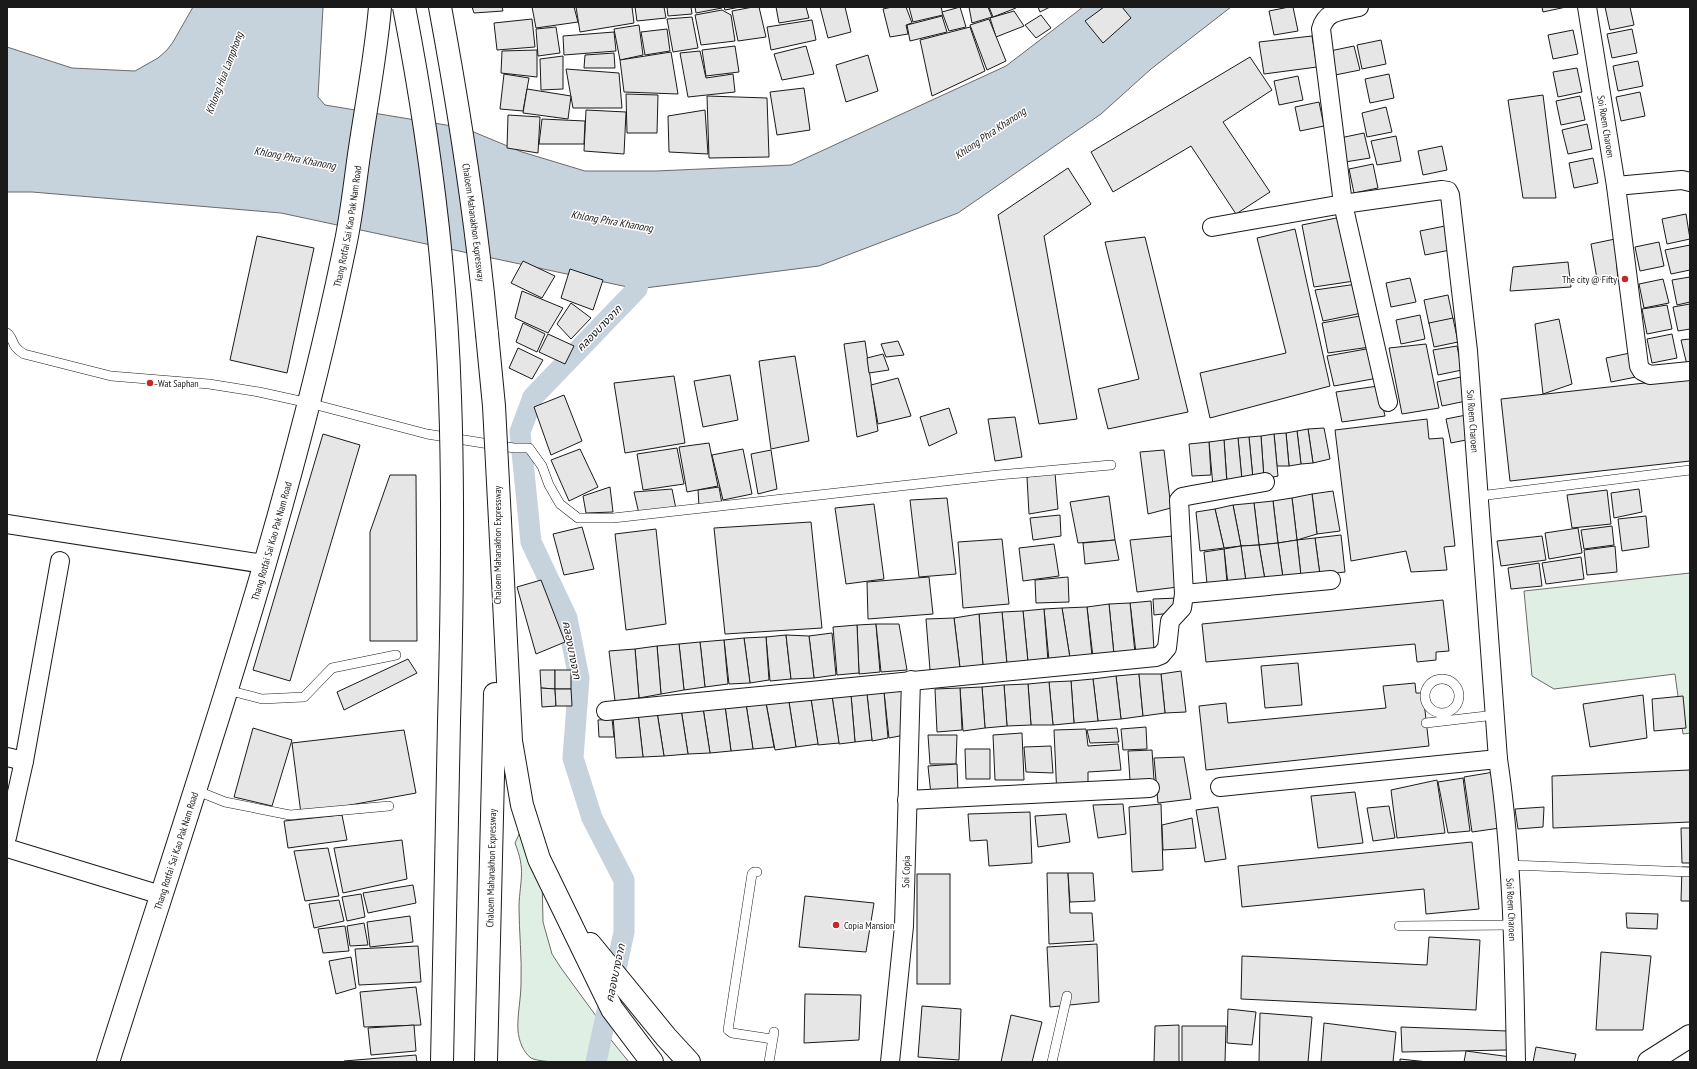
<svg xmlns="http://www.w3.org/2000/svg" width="1697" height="1069" font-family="'PT Sans Narrow','Noto Sans Thai',sans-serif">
<rect width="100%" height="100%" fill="#fff"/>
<!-- green -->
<g fill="#e0efe3" stroke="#6a6a6a">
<polygon points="1690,573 1690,733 1683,734 1675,674 1554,689 1532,676 1524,591"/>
<path d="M522,828L542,874L543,922L552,954L561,968L599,1020L607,1035L629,1062C611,1062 543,1065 531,1058C523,1052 519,1041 518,1031C517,1015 521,999 521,983C522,957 519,932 519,906C520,879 526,871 515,843Z"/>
</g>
<!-- water -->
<polygon fill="#c6d2dc" stroke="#6a6a6a" points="193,7 323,7 318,97 325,105 464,128 522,152 585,171 656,171 791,165 1006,66 1083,7 1231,7 1151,69 1101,114 958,213 819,266 637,289 281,213 32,192 7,192 7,47 72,68 135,71 158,58 167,50 173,42"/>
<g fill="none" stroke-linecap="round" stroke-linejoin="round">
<!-- canal -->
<polyline stroke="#c6d2dc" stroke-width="21" points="596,1062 624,932 624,880 592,818 573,758 579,678 567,618 531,542 520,432 533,397 637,289 643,261"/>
</g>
<!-- building -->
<g fill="#e6e6e6" stroke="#1a1a1a">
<polygon points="472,7 502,7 503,11 474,13"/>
<polygon points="532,7 574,7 578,22 536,28"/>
<polygon points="576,7 632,7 634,23 580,32"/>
<polygon points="635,7 664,7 666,18 637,21"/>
<polygon points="667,7 691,7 692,14 668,16"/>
<polygon points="695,7 722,7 722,8 696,13"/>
<polygon points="724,7 740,7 725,10"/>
<polygon points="753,7 759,7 766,37 738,41 732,11"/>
<polygon points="776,7 806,7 809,18 779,23"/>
<polygon points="820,7 845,7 851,32 828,38"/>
<polygon points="892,7 906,7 912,23 906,25 908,34 890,37 883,9"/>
<polygon points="909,7 941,7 943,15 913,22"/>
<polygon points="960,7 966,27 949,31 942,12"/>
<polygon points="969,7 988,7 992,17 972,23"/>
<polygon points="989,7 1016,7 1016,8 993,17"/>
<polygon points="1038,7 1050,7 1040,12"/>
<polygon points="1104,7 1122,7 1131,18 1103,43 1085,21"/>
<polygon points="1289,7 1293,7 1298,31 1274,35 1269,11"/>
<polygon points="1542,7 1566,7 1543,12"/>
<polygon points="1605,7 1630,7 1634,25 1610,30"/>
<polygon points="722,10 731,15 735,41 701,45 695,15"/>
<polygon points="1014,11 1024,26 996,37 990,18"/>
<polygon points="1041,15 1051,28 1036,38 1025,25"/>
<polygon points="942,16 947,32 910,41 907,25"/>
<polygon points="692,17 698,48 673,52 667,19"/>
<polygon points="532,19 535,47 497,50 494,23"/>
<polygon points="989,19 1006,61 987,70 970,25"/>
<polygon points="812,20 816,40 771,50 767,27"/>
<polygon points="639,25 643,55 620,60 614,29"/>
<polygon points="556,27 560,53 538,56 536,29"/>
<polygon points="970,27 985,71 932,96 920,40"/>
<polygon points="667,29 670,51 645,55 641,32"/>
<polygon points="1632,29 1637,53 1612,58 1607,34"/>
<polygon points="1573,30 1578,54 1553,59 1548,35"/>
<polygon points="614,32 616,51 564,55 563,36"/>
<polygon points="1312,36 1317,67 1264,74 1259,42"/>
<polygon points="1381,40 1386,64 1362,69 1357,45"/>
<polygon points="735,46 739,72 706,76 702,50"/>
<polygon points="806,46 814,74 782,80 774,54"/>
<polygon points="1354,46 1360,70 1335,75 1330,51"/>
<polygon points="537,50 537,77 501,73 502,51"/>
<polygon points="700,51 706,78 733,74 735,92 688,97 680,53"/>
<polygon points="671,52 678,94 624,92 620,60"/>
<polygon points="614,53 615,68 584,68 585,55"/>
<polygon points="868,55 878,91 846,102 836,65"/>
<polygon points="563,56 563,89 541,90 540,59"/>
<polygon points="1250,57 1272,90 1223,122 1270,192 1236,214 1191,146 1113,192 1091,152"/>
<polygon points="1638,61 1643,86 1618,91 1613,66"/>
<polygon points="1577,68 1582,92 1558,97 1553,72"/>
<polygon points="566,69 619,73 622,108 573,108"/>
<polygon points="504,74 529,78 523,111 500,109"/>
<polygon points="1389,74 1394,98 1370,103 1365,79"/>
<polygon points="1298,76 1303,100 1279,105 1274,81"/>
<polygon points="804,88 810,130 777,135 770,92"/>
<polygon points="527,89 571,96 568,119 523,113"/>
<polygon points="1640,92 1645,116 1621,121 1616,97"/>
<polygon points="626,94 658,95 657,133 627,133"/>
<polygon points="1543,95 1556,198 1523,198 1508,100"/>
<polygon points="707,96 767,98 769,157 709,158"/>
<polygon points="1580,96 1585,120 1561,125 1556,101"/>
<polygon points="1319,102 1324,126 1300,131 1295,107"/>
<polygon points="1386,107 1392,132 1367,137 1362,113"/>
<polygon points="586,110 626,112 624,154 584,151"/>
<polygon points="705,110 708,154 669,152 668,116"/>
<polygon points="508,115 540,117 538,153 507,148"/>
<polygon points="542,119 585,121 584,144 539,144"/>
<polygon points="1587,124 1592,149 1568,154 1562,130"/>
<polygon points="1364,133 1370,158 1345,162 1340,138"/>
<polygon points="1396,136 1401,161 1377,165 1371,141"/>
<polygon points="1442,146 1447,170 1423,175 1418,151"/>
<polygon points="1593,158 1598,183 1574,188 1569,163"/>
<polygon points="1373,164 1378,188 1354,193 1349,169"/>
<polygon points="1068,168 1091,204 1044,236 1077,419 1039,424 998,215"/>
<polygon points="1686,214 1690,239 1667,244 1662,219"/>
<polygon points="1351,215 1361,280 1314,287 1302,225"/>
<polygon points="1445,226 1450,250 1425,255 1420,231"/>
<polygon points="1295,229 1330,386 1210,418 1200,373 1286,353 1257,238"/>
<polygon points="257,236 314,248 287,373 230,360"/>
<polygon points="1145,237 1188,412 1108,429 1098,389 1139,379 1105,242"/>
<polygon points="1615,239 1618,281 1597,279 1591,244"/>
<polygon points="1659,242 1664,266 1640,271 1635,247"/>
<polygon points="1690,245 1690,270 1671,274 1665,250"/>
<polygon points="523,261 555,276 542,298 511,283"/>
<polygon points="1568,262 1571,287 1510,291 1513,267"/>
<polygon points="570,269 603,280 593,310 561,298"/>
<polygon points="1690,277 1690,302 1677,305 1672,280"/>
<polygon points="1410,278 1416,302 1391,307 1386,283"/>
<polygon points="1663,279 1669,303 1644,308 1639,284"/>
<polygon points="1357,284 1362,313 1323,321 1315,290"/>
<polygon points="522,291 563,308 548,333 515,318"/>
<polygon points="1448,295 1453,319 1429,324 1424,300"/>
<polygon points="571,303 591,318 571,339 557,324"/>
<polygon points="1690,304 1690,329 1678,331 1673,307"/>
<polygon points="1667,305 1672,329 1647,334 1642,309"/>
<polygon points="1365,315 1370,347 1328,353 1322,323"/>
<polygon points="1420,315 1425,339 1401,344 1396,320"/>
<polygon points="1453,318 1458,342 1434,347 1429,323"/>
<polygon points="1559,319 1572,384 1543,394 1535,324"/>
<polygon points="523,323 545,334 537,352 516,342"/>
<polygon points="548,334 574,346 565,364 539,352"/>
<polygon points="1672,334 1677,358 1652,363 1647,339"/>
<polygon points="1690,339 1690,364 1687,365 1681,340"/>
<polygon points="865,341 878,431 857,437 844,344"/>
<polygon points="898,341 904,355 886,357 881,344"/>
<polygon points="1426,344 1439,408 1402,414 1389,348"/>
<polygon points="1457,346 1462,370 1438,375 1433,350"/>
<polygon points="518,348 543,360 532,379 509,368"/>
<polygon points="1372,348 1378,378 1334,386 1327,356"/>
<polygon points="1630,353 1636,377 1611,382 1606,358"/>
<polygon points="883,354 889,370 869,373 867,358"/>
<polygon points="795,356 809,441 771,449 759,361"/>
<polygon points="730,375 738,420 703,427 694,381"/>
<polygon points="674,376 685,443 625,453 614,383"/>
<polygon points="1461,377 1466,401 1442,406 1437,382"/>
<polygon points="898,378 911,416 878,424 871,385"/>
<polygon points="1690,378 1690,461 1510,481 1501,399"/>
<polygon points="1378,386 1385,416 1342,422 1336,392"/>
<polygon points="564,395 582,441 551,455 534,407"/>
<polygon points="949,408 957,433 929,446 920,417"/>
<polygon points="1471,414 1476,438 1451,443 1446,419"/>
<polygon points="1015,417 1022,457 995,461 988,419"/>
<polygon points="1427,419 1429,439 1443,438 1455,546 1444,547 1447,570 1411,572 1406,551 1351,561 1335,430"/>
<polygon points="1324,428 1330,459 1313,463 1308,429"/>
<polygon points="1308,429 1313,463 1301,464 1297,431"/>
<polygon points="1297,431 1301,464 1289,466 1286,433"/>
<polygon points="1286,433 1289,466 1277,466 1274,434"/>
<polygon points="323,434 360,445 290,681 253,670"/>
<polygon points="1274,434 1278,476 1264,479 1261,436"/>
<polygon points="1261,436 1264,479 1253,479 1249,437"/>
<polygon points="1249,437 1253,479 1242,480 1238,438"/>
<polygon points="1238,438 1242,480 1227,482 1224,440"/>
<polygon points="1224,440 1227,484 1213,486 1209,442"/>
<polygon points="1209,442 1211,475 1192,476 1189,444"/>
<polygon points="709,443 718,486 687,492 679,447"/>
<polygon points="677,448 684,484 643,490 637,454"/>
<polygon points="580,449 598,487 569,501 551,460"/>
<polygon points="743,449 752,494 723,500 712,455"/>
<polygon points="771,450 777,489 758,494 751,454"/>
<polygon points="1164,450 1171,508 1148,514 1140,452"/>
<polygon points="1055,473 1058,509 1029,514 1027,477"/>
<polygon points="390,475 416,475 417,641 370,641 370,532"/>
<polygon points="610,487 613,512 586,513 583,496"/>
<polygon points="719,487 722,504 699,507 698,490"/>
<polygon points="672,489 676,509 639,514 634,492"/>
<polygon points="1639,489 1642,512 1614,518 1611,493"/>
<polygon points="1607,490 1611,524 1572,528 1567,495"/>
<polygon points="1333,491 1340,531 1317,534 1312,494"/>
<polygon points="1312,494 1317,534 1297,540 1292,498"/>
<polygon points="1109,496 1115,540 1078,543 1070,502"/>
<polygon points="947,498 956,574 919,577 910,500"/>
<polygon points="1292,498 1297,540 1278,543 1273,501"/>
<polygon points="1273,501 1278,543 1259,545 1254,503"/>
<polygon points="1254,503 1259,545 1241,546 1233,505"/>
<polygon points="874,504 884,579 846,584 835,508"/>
<polygon points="1233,505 1241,546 1224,548 1215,509"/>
<polygon points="1215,509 1224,548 1200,551 1196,512"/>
<polygon points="1060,515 1061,536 1033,540 1030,518"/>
<polygon points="1646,516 1649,547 1622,551 1618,519"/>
<polygon points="811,522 822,628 725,634 714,528"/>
<polygon points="1612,526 1614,545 1584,549 1581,530"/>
<polygon points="582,527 594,569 564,575 553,534"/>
<polygon points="1578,528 1582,553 1549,559 1545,533"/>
<polygon points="656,529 666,624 626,630 615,534"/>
<polygon points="1341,535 1345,572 1320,575 1315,538"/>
<polygon points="1173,536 1178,587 1137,592 1130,540"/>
<polygon points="1542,536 1546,560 1501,566 1497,541"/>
<polygon points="1315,538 1320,575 1301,576 1297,540"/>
<polygon points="1002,539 1009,604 963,608 958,542"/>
<polygon points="1115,540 1119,560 1085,564 1083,543"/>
<polygon points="1297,540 1301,576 1283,578 1278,543"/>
<polygon points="1278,543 1283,578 1265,580 1259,545"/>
<polygon points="1054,544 1059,576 1023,581 1019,548"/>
<polygon points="1259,545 1265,580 1246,582 1241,546"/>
<polygon points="1241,546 1246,582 1228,584 1224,549"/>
<polygon points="1615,546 1617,572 1587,575 1584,550"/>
<polygon points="1224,549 1227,582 1207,584 1204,552"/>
<polygon points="1581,557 1584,579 1546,584 1542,563"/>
<polygon points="1539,563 1542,586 1511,589 1508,568"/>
<polygon points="929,577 933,614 868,619 867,582"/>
<polygon points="1068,577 1069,602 1036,603 1035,580"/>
<polygon points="541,580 565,642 536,654 517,587"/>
<polygon points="1178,598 1180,612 1154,615 1153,599"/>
<polygon points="1443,600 1449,651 1436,652 1436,660 1417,662 1415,644 1206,662 1202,624"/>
<polygon points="1151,601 1154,650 1136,653 1130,603"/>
<polygon points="1130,603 1135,653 1114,655 1109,604"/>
<polygon points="1109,604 1114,655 1093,657 1087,607"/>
<polygon points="1087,607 1092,656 1070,658 1062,608"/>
<polygon points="1062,608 1070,658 1049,660 1044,609"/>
<polygon points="1044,609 1048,661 1028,662 1023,611"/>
<polygon points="1023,611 1028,662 1007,664 1002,612"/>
<polygon points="1002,612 1007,664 983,666 979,614"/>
<polygon points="979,614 983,666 960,668 954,618"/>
<polygon points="954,618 960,668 930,670 926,619"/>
<polygon points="876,624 880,672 859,674 857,625"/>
<polygon points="876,624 899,624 907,670 881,672"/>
<polygon points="857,625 859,673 837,675 833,627"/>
<polygon points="832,633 836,675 814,678 809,636"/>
<polygon points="786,635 791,679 770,681 766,637"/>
<polygon points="786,635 809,636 814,678 791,679"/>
<polygon points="766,637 769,680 750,683 744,638"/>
<polygon points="744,638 750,683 729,684 724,640"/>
<polygon points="724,640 728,684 705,687 700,642"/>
<polygon points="700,642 705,687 684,690 679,644"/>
<polygon points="679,644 684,690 661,694 657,646"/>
<polygon points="657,646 661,694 639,698 635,649"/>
<polygon points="635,649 639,698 615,701 609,651"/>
<polygon points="408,659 417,673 344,710 337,692"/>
<polygon points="1298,663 1302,705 1265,708 1261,666"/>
<polygon points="540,670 555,670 555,689 541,688"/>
<rect x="555" y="670" width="16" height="19"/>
<polygon points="1181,671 1186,712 1165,713 1161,674"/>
<polygon points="1139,674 1143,716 1121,719 1116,676"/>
<polygon points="1139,674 1161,674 1165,713 1143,716"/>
<polygon points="1116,676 1121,719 1098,721 1093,679"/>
<polygon points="1093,679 1098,721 1074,723 1071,681"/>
<polygon points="1071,681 1074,723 1053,725 1049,682"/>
<polygon points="1049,682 1053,725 1031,725 1028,684"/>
<polygon points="1415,683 1416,693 1423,693 1429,746 1206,770 1199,706 1226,703 1228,723 1386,708 1383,686"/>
<polygon points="1028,684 1031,725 1007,726 1004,685"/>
<polygon points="1004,685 1007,726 985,728 982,687"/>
<polygon points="982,687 985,728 963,731 960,688"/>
<polygon points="541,688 555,689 556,706 542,707"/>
<polygon points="960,688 962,730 937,732 935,689"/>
<polygon points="555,689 571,689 572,706 556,706"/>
<polygon points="904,690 905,735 889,738 884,692"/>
<polygon points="884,692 888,738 872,741 867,694"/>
<polygon points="867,694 872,740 855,742 851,695"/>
<polygon points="851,695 855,742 839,744 832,696"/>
<polygon points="1643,695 1647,738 1590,747 1583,704"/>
<polygon points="832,696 839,743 818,745 811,699"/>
<polygon points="1683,696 1686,728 1654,731 1652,699"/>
<polygon points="811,699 818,744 796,747 789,702"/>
<polygon points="789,702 796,747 775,750 766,703"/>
<polygon points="766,703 774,747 753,749 746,704"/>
<polygon points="746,704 753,749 731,751 725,706"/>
<polygon points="725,706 731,751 710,753 703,708"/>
<polygon points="703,708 710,753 688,754 681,709"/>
<polygon points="681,709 688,754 664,756 657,712"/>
<polygon points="657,712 664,756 643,757 638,713"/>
<polygon points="638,713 643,757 616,758 613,716"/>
<polygon points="612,719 614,737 599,737 598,720"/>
<polygon points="1146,727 1147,749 1123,750 1121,729"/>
<polygon points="253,728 292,740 272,806 234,797"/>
<polygon points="1117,728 1119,742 1090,743 1087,730"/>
<polygon points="1086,729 1088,746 1118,744 1121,770 1088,772 1088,795 1057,797 1054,730"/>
<polygon points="404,730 416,793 301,814 292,743"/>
<polygon points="1022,733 1024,780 995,780 993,735"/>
<polygon points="928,735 957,735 956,764 930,764"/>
<polygon points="1051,746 1053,773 1026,772 1024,747"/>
<polygon points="965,749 990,749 990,779 966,779"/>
<polygon points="1152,750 1154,780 1130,780 1128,751"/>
<polygon points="1184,757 1191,799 1158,803 1154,758"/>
<polygon points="957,764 958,793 931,795 928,766"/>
<polygon points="1690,770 1690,822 1553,828 1552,776"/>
<polygon points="1494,772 1500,828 1472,832 1464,777"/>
<polygon points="1463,778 1470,831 1448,833 1438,782"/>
<polygon points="1437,780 1445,833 1397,838 1391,790"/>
<polygon points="1355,792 1363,843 1318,848 1311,796"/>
<polygon points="1123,804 1126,834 1098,838 1093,805"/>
<polygon points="1161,804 1163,870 1132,872 1129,807"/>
<polygon points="1389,806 1395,838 1373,841 1367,808"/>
<polygon points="1218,807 1226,859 1205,862 1196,810"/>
<polygon points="1544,807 1543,827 1518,829 1515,809"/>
<polygon points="1030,812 1032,863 989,866 987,840 970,841 968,814"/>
<polygon points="1066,814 1070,842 1038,847 1035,816"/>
<polygon points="342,815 347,840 288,848 284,821"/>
<polygon points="1192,818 1196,848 1163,850 1162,825"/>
<polygon points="1681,828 1690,828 1690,863 1682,863"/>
<polygon points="402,840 407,879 343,893 334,848"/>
<polygon points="1472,842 1479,909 1426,914 1424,889 1242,907 1238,866"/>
<polygon points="328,848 339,896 305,901 294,851"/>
<polygon points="1682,867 1690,867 1690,901 1681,901"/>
<polygon points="1047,873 1068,873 1070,913 1092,913 1094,941 1049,944"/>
<polygon points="1068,873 1093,873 1095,901 1070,902"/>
<rect x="917" y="874" width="33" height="110"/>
<polygon points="413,885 416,903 368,913 363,893"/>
<polygon points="361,894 365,917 347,921 342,897"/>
<polygon points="805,896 874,903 866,952 799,947"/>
<polygon points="339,900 344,921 314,928 309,904"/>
<polygon points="1626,913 1658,914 1657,929 1627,928"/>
<polygon points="410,916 413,942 370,947 367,922"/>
<polygon points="364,923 368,945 350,946 347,926"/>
<polygon points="345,926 349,951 323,953 318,929"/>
<polygon points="1429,937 1480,940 1476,1010 1241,999 1242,956 1427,965"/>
<polygon points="1097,944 1099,1002 1050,1007 1047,947"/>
<polygon points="418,946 421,982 359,985 355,949"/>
<polygon points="1601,952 1651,956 1643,1030 1596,1030"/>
<polygon points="351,957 356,988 336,994 329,961"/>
<polygon points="416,987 421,1025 364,1027 360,992"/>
<polygon points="805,994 861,995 859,1040 804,1043"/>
<polygon points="922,1006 961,1009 959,1060 918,1057"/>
<polygon points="1228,1009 1256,1012 1252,1045 1227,1043"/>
<polygon points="1260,1013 1312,1017 1308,1062 1259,1062"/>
<polygon points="1011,1015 1042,1022 1032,1062 1001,1062"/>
<polygon points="1324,1023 1396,1032 1393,1062 1321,1062"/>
<polygon points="414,1025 416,1051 371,1055 368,1028"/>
<polygon points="1179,1025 1179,1062 1154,1062 1155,1026"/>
<polygon points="1182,1026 1226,1026 1225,1062 1182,1062"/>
<polygon points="1401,1027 1507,1031 1507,1050 1402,1052"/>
<polygon points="1536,1047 1576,1054 1574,1062 1533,1062"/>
<polygon points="1466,1051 1511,1057 1510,1062 1464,1062"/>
<polygon points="416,1055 417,1062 344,1062 344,1061"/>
<polygon points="1400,1059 1428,1062 1400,1062"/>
</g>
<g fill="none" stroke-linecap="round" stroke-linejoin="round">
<!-- lane casing -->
<g stroke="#1a1a1a" stroke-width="10">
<g id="lane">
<path d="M7,333C15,339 10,346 24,354L111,376L209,384L259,392L309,403L427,434L514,448H529L542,466L549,485L560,504L578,518H613L998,475L1111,465"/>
<polyline points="1479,496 1690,470"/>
<circle cx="1442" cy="696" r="17"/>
<polyline points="227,690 262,699 304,697 332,668 396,655"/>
<polyline points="1426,723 1495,715"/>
<polyline points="195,790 225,802 290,815 389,806"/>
<polyline points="1509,865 1690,872"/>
<polyline points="757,872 754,872 752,874 728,1030 732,1033 772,1039"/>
<polyline points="1399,926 1513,925"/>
<polyline points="769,1062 774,1032"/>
<polyline points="1052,1062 1067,996"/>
</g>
</g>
<!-- street casing -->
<g stroke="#1a1a1a" stroke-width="20">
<g id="street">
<path id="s1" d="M1587,7L1616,186L1639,366L1642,371L1650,375L1690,371"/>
<polyline points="1616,186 1682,180 1690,182"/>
<path d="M1212,227L1343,204L1321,29C1326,10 1342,11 1359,7"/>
<path id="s2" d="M1388,402L1343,204L1442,190L1448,191L1450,195L1468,351L1498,759C1513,859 1514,961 1516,1062"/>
<polyline points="7,524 264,564"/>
<polyline points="1184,594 1331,580"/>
<polyline points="606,711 1156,657 1161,655 1167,648 1170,621 1182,608 1184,594 1179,500 1182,497 1192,495 1265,482"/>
<polyline points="7,757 24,761"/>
<polyline points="1220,787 1498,759"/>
<polyline points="907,800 1150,788"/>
<polyline points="7,837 24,761 60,561"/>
<polyline points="7,848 161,895"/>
<path id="s3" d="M890,1062L904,926L911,680"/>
</g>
</g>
<!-- secondary casing -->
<g stroke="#1a1a1a" stroke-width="24">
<g id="secondary">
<path id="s4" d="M108,1062C193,792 288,524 345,246C352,214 355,181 360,148C367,101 376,54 380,7"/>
</g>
</g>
<!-- highway casing -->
<g stroke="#1a1a1a" stroke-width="24">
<g id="highway">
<path id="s5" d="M440,7C460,115 477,224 487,334"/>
<polyline points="500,521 511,741 522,805 539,859 612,1009 652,1062"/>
<polyline points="590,944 666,1037 689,1062"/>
<path id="s6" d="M486,1062L495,694"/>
<polyline points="1649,1062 1690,1036"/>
</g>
</g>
<!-- lane -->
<use href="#lane" stroke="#fff" stroke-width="9"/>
<!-- street -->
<use href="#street" stroke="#fff" stroke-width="18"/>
<!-- secondary -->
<use href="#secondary" stroke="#fff" stroke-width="22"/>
<!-- highway -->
<use href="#highway" stroke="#fff" stroke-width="22"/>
<!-- highway-bridge casing -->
<g stroke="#1a1a1a" stroke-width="24" stroke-linecap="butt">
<g id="highway-bridge">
<path d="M404,7C429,136 446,266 450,397C454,506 452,614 449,722C447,835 444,949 442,1062"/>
<polyline points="487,334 494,406 500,521"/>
</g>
</g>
<!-- highway-bridge -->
<use href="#highway-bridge" stroke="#fff" stroke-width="22"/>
</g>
<!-- markers -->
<g fill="#c62828" stroke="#fff" stroke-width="1.5">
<circle cx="1625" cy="279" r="4"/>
<circle cx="150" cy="383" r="4"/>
<circle cx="836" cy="925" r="4"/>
</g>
<g text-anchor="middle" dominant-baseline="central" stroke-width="3" stroke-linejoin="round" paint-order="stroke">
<!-- street labels -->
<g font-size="10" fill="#1a1a1a" stroke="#fff">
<text stroke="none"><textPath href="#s1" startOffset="121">Soi Roem Charoen</textPath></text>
<text stroke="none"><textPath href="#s5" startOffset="218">Chaloem Mahanakhon Expressway</textPath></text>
<text stroke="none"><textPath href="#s4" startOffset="870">Thang Rotfai Sai Kao Pak Nam Road</textPath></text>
<text stroke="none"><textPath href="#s2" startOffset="541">Soi Roem Charoen</textPath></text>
<text stroke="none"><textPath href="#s4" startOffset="546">Thang Rotfai Sai Kao Pak Nam Road</textPath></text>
<text transform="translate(497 545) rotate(-90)">Chaloem Mahanakhon Expressway</text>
<text stroke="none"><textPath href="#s4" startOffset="222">Thang Rotfai Sai Kao Pak Nam Road</textPath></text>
<text stroke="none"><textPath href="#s6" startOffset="194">Chaloem Mahanakhon Expressway</textPath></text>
<text stroke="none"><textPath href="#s3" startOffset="191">Soi Copia</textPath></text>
<text stroke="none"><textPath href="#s2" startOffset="1031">Soi Roem Charoen</textPath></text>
</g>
<!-- poi labels -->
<g font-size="10" fill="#1a1a1a" stroke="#fff" text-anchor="start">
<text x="1617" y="279" text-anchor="end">The city @ Fifty</text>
<text x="158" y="383">Wat Saphan</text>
<text x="844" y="925">Copia Mansion</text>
</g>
<!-- water labels -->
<g font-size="11" font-style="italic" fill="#1a1a1a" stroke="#fff">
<text transform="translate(224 73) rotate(-69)">Khlong Hua Lamphong</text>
<text transform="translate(990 133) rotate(-34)">Khlong Phra Khanong</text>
<text transform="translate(295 158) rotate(11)">Khlong Phra Khanong</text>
<text transform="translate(612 221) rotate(10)">Khlong Phra Khanong</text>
<text transform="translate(599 328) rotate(-46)">คลองบางจาก</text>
<text transform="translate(572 650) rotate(79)">คลองบางจาก</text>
<text transform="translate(615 973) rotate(-78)">คลองบางจาก</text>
</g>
</g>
<!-- border -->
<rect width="1697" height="1069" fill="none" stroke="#1a1a1a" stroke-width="16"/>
</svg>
